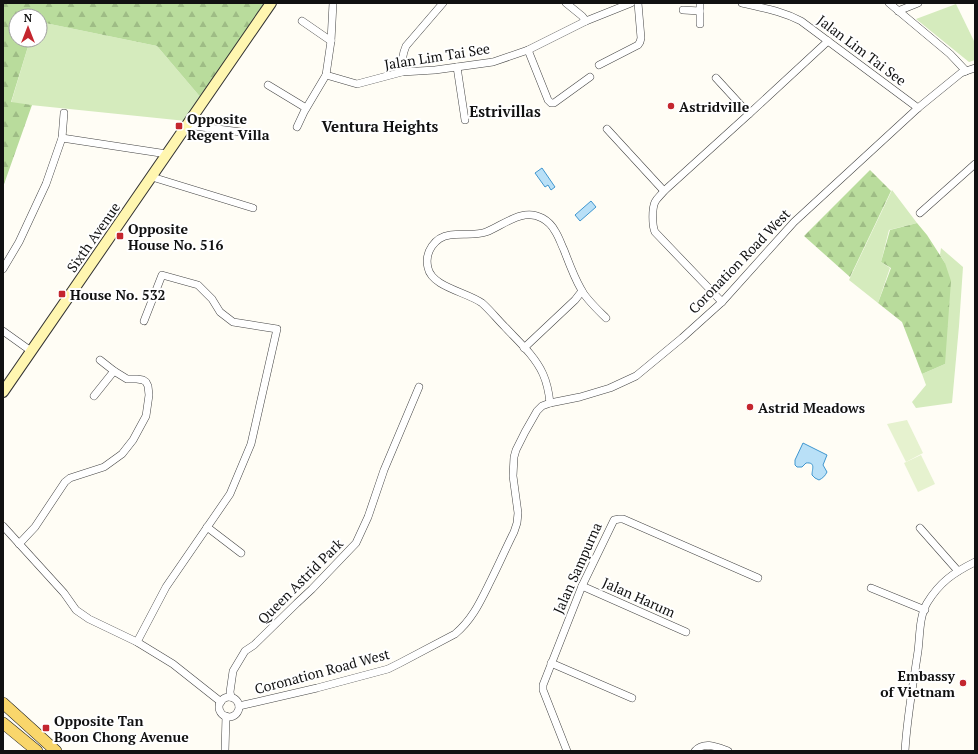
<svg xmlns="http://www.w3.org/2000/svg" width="978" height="754" font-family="'PT Serif',serif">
<defs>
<pattern id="forest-firs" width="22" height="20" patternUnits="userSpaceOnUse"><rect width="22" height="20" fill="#b9dc9c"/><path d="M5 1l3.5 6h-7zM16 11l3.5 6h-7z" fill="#9ebc85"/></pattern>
</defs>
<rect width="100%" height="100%" fill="#fffdf5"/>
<!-- grass -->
<g fill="#d5ebbd">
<polygon points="956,4 975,43 975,60 969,62 916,19"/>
<polygon points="40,22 157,46 202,99 186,121 11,103 30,40 40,40"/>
<polygon points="892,190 917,223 889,230 881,262 890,268 878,303 849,280"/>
<polygon points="941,248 963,267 959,326 952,403 916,408 912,402 926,385 922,374 945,364 945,263 940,255"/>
</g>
<!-- forest -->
<g fill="url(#forest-firs)">
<polygon points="3,3 264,3 202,99 157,46 40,22 40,16 16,16 16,40 30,40 11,102 32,105 3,187"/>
<polygon points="870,170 891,191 850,277 804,236"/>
<polygon points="917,223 927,235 945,263 951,281 945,364 922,374 902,322 878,303 891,268 881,262 890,230"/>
</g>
<!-- pitch -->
<g fill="#e6f2cf">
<polygon points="907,420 923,453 906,462 887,424"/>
<polygon points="921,455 935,484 918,492 904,463"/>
</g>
<!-- water -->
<g fill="#b9e0f7" stroke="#3f96cf">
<polygon points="542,168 555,187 551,190 548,185 545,187 535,173"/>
<polygon points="591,201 596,207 580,221 575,215"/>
<path d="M803,443L827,455L823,465L827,472C825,476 823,478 819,480L815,478L812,475C812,469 816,462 806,463L802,467H797L795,465V460Z"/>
</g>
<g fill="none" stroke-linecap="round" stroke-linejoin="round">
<!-- minor casing -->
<g stroke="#444" stroke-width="8">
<g id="minor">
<polyline points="566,3 582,16 586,21"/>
<path d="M742,3C763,8 782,11 801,21L918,108"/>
<polyline points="889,3 950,54 966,71"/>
<polyline points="683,10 700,11"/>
<polyline points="898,11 918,3"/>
<polyline points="302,21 331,41"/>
<polyline points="700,24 700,3"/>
<polyline points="528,50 548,100 551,103 554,103 590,77"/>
<polyline points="599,65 638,45 640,42 641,38 638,3"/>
<polyline points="457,67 465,120"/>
<path d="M402,72C402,62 402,55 406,46L443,3"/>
<polyline points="326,75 357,84 402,72 435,70 493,62 528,50 586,21 631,3"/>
<polyline points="716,78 749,114"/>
<polyline points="268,85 306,108"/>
<polyline points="186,125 241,132"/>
<polyline points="297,127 304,112 326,75 331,41 333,3"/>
<polyline points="607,129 664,191"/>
<polyline points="62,138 167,154"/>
<polyline points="152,177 253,208"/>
<polyline points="920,213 975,164"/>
<polyline points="3,269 19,242 46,184 62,138 64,113"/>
<path d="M722,302L655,232C652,226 652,208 655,202C657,198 661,195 664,191L749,114L828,41"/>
<polyline points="3,331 31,351"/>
<polyline points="524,348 575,300 582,291"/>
<polyline points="94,396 114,371"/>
<path d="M550,403C549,393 547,383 543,374C535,356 518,341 505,327C497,319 490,310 482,303C467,292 432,287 428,268C424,252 435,237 450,235C462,233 475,236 486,232C499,227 511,217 525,215C537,213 549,220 555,231C559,237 561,244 564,250C569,263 574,277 581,289C585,298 599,311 606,318"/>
<polyline points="3,526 64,593 76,610 89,619 137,642 173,664 221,702"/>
<polyline points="207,527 241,553"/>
<polyline points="920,528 958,571"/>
<polyline points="19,544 35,527 65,482 70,478 104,467 122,454 133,440 146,416 149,395 148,386 146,382 143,380 137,379 127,379 114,371 100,360"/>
<polyline points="582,586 686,632"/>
<polyline points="871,588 925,610"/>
<polyline points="137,642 166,587 230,494 251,444 277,329 233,322 220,312 212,299 198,285 162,275 144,321"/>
<polyline points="551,663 632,698"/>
<polyline points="231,697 230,692 233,671 245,651 254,645 297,603 312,589 356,543 368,517 384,470 419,387"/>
<circle cx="229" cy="707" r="10"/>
<path d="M239,706L317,688L388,669L400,663L455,634C473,619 481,600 491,580C499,564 506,548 514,532L517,523L518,513L513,476L514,457L516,450L525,432L537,411L542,406L550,403L580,397L610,388L636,376L682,338L722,302L794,222L918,108L961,73L966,71L975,68"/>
<polyline points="225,751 226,716"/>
<polyline points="567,751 543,690 543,685 582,586 614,520 619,519 623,519 758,578"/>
<path d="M695,751C704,741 717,747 728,751"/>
<path d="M905,751C907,717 913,685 918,651C920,636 919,617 927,603C940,582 953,573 975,562"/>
</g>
</g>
<!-- secondary casing -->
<g stroke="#333" stroke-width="12">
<polyline id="secondary" points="3,392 271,3"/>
</g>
<!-- primary casing -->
<g stroke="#222" stroke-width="12">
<g id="primary">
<polyline points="3,703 56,751"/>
<polyline points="3,723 37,751"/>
</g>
</g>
<!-- minor -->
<use href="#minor" stroke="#fff" stroke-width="7"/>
<!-- secondary -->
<use href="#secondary" stroke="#fff6b0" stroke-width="10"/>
<!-- primary -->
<use href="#primary" stroke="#f9d66b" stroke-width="11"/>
</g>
<!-- markers -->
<g fill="#c4262e" stroke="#fff" stroke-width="1.5">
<circle cx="671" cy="106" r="4"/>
<rect x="175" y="122" width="8" height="8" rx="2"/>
<rect x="116" y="232" width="8" height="8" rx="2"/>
<rect x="58" y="290" width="8" height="8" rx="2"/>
<circle cx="750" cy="407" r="4"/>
<circle cx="963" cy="683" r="4"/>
<rect x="42" y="724" width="8" height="8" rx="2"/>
</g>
<g text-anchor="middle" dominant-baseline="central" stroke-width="4" stroke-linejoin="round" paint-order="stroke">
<!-- street labels -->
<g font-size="14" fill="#111" stroke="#fff">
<text transform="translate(862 50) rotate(37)">Jalan Lim Tai See</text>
<text transform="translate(437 56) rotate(-9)">Jalan Lim Tai See</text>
<text transform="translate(93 237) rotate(-55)">Sixth Avenue</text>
<text transform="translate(739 261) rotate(-46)">Coronation Road West</text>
<text transform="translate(577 568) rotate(-66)">Jalan Sampurna</text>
<text transform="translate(300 581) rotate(-45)">Queen Astrid Park</text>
<text transform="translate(639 597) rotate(24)">Jalan Harum</text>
<text transform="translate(322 671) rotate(-15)">Coronation Road West</text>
</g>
<!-- poi labels -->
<g font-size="14" font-weight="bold" fill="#111" stroke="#fff" text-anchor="start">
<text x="679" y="106">Astridville</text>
<text x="187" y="118">Opposite<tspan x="187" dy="16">Regent Villa</tspan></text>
<text x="128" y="228">Opposite<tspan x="128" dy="16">House No. 516</tspan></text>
<text x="70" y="294">House No. 532</text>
<text x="758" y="407">Astrid Meadows</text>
<text x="955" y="675" text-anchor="end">Embassy<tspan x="955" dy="16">of Vietnam</tspan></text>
<text x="54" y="720">Opposite Tan<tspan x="54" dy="16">Boon Chong Avenue</tspan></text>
</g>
<!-- neighbourhood labels -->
<g font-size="15" font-weight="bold" fill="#111" stroke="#fff">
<text x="505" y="111">Estrivillas</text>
<text x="380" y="126">Ventura Heights</text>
</g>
</g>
<!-- border -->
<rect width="978" height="754" fill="none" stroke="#111111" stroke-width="8"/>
<!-- north arrow -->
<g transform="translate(28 28)"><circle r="19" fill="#ffffff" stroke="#a0a0a0"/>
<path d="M0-3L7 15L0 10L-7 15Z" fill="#c4262e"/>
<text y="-6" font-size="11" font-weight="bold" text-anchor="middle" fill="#111111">N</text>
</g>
</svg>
